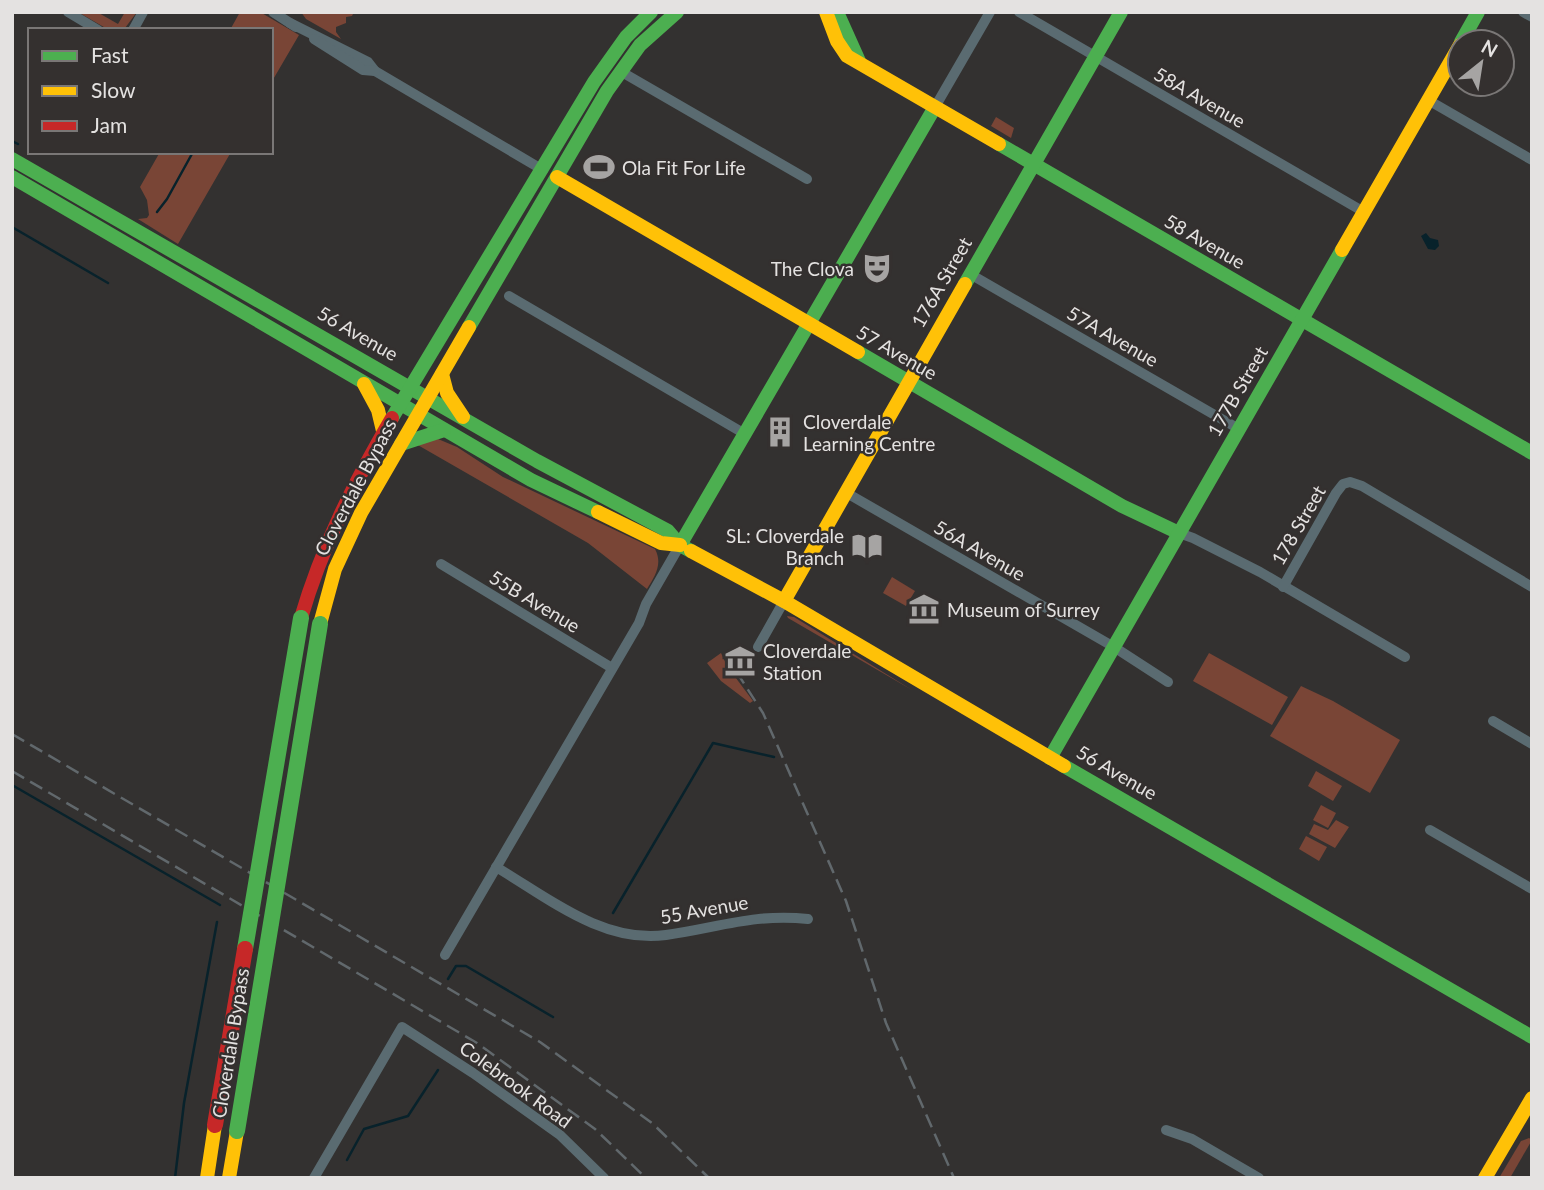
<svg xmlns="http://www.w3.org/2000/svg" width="1544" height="1190" font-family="Lato,sans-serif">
<rect width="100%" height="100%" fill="#333130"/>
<!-- green -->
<g fill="#794536">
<polygon points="78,12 97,12 118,24 125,12 137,12 125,28 109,30"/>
<polygon points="240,12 260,12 299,35 271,83 271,30 230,30"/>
<polygon points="301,12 354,12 352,16 346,17 346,23 336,27 336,32 341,39 306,19"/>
<polygon points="996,117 1014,128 1011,138 991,126"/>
<polygon points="160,152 231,152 178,244 138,219 147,218 149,215 147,200 140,187"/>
<path d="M438,439L457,447L503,477L655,549C663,564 655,576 647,589L588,543L416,444Z"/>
<polygon points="892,577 915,591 906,606 883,593"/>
<polygon points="787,616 794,617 912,690 788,618"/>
<polygon points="721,653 727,666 753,701 750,703 721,681 707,663"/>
<polygon points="1209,653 1288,697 1272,725 1193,681"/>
<polygon points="1301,686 1333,701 1400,740 1370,793 1270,736"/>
<polygon points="1316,771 1342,786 1333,801 1308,786"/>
<polygon points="1321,805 1336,813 1328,828 1313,820"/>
<polygon points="1336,820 1349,827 1335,848 1309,834 1314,824 1328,830"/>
<polygon points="1306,836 1327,847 1319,861 1299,849"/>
<polygon points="1529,1138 1532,1140 1510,1178 1499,1178 1521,1141"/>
</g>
<!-- water -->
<polygon fill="#08222b" points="1426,233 1430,238 1438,240 1439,246 1435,250 1428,249 1421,236"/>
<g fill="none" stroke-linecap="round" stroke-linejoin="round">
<!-- stream -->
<g stroke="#08222b" stroke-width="2.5">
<polyline points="12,141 18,144"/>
<polyline points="157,212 167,199 193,152"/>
<polyline points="12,227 108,283"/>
<polyline points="12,785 220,905"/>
<polyline points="613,913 713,743 774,757"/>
<polyline points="448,979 456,966 466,966 553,1017"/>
<polyline points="347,1160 364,1129 408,1116 438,1070"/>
<polyline points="175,1178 184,1103 217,922"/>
</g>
<!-- street -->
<g stroke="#5a6b71" stroke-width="10">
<polyline points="68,12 98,30"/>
<polyline points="273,12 296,27"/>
<polyline points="1019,12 1364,212"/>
<polyline points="1523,12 1532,17"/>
<polyline points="290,23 368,62 375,71 543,170"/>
<polyline points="133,30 143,12"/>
<polyline points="314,39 363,70 375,71"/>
<polyline points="620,71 807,179"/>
<polyline points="1428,100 1532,160"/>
<polyline points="935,107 990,12"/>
<polyline points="970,274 1239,429"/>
<polyline points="509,296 745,434"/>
<polyline points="845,492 1114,647 1168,682"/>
<polyline points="1179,533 1193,538 1260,572 1405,657"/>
<polyline points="441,564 612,668"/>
<polyline points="1283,587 1336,493 1343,484 1350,482 1362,486 1532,587"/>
<polyline points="758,647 784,601"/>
<polyline points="1493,721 1532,744"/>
<polyline points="1430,830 1532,889"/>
<path d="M496,867C547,897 603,944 666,935C717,928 755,913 808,919"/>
<polyline points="445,955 639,623 646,604 680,545"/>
<polyline points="1166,1130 1192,1139 1259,1178"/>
<polyline points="314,1178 402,1027 473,1073 560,1135 604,1178"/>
</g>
<!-- fast -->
<g stroke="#4caf50" stroke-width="14">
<polyline points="837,12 859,61"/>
<polyline points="1461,42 1478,12"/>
<polyline points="999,144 1532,453"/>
<polyline points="12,159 537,461 668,531 680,545 691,551"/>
<polyline points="12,177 531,480 598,512"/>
<polyline points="965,284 1121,12"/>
<polyline points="469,327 607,91 640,45 677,12"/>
<polyline points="858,352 1122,506 1179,533"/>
<polyline points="392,418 594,82 626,37 651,12"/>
<polyline points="401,444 444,430"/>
<polyline points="680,545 935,107"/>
<polyline points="1050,758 1342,250"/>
<polyline points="1064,766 1532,1037"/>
</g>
<!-- slow -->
<g stroke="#ffc107" stroke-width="14">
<polyline points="826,12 837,41 847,56 999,144"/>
<polyline points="557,177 858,352"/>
<polyline points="1342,250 1460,45"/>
<polyline points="442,374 447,393 463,417"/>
<polyline points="364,384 378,410 383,431"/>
<polyline points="598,512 661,543 680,545"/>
<polyline points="691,551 784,601 1064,766"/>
<polyline points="784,601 965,284"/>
<polyline points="320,624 335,569 361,513 469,327"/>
<polyline points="207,1178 215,1125"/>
<polyline points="229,1178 237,1131"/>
<polyline points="1485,1178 1532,1098"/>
</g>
<!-- jam -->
<path stroke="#c62828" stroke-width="14" d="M301,618C322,546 354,483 392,418"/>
<!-- rail -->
<g stroke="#61686c" stroke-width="2.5" stroke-dasharray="14 7" stroke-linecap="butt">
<polyline points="725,654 763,713 846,901 886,1023 954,1178"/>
<polyline points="12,734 540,1042 652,1123 709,1178"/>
<polyline points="12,771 477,1043 595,1129 646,1178"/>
</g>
<!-- fast-bridge -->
<g stroke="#4caf50" stroke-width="16">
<polyline points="245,949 301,618"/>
<polyline points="237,1131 320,624"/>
</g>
<!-- jam-bridge -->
<polyline stroke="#c62828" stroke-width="16" points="215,1125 245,949"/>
</g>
<!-- icons -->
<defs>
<g id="stadium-bare" transform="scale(2.415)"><path d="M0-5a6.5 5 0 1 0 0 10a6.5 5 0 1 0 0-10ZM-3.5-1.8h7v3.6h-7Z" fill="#a6a4a3" stroke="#34302f" stroke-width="2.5" paint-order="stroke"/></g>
<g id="theatre-bare" transform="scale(2.415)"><path d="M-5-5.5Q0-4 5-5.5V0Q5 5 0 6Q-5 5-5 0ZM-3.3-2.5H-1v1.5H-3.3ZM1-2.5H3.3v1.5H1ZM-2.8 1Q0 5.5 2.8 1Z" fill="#a6a4a3" stroke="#34302f" stroke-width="2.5" paint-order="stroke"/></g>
<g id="building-bare" transform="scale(2.415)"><path d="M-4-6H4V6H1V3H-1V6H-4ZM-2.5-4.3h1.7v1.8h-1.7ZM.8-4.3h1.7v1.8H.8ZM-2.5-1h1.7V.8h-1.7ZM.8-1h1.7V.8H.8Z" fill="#a6a4a3" stroke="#34302f" stroke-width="2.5" paint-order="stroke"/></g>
<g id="library-bare" transform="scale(2.415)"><path d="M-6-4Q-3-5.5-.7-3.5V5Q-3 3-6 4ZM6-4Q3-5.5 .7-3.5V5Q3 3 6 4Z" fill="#a6a4a3" stroke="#34302f" stroke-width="2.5" paint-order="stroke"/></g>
<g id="museum-bare" transform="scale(2.415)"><path d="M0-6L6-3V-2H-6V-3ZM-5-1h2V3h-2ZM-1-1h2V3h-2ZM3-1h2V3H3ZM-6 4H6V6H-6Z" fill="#a6a4a3" stroke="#34302f" stroke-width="2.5" paint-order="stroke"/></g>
</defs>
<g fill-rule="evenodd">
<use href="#stadium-bare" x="599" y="167"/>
<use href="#theatre-bare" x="877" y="268"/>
<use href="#building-bare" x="780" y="432"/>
<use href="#library-bare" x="867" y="546"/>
<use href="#museum-bare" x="924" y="609"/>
<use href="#museum-bare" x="740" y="661"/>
</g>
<g text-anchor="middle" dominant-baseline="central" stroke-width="5" stroke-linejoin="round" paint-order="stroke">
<!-- street labels -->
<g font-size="19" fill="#e4e2e1" stroke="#34302f">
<text transform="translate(1200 97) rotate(30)">58A Avenue</text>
<text transform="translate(1205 241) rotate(30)">58 Avenue</text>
<text transform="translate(941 282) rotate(-60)">176A Street</text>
<text transform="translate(358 333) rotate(30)">56 Avenue</text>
<text transform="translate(1113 336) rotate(30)">57A Avenue</text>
<text transform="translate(897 352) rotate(30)">57 Avenue</text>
<text transform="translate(1237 391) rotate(-60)">177B Street</text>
<text transform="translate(355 487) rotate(-62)">Cloverdale Bypass</text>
<text transform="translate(1298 525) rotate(-60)">178 Street</text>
<text transform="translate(980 550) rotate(30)">56A Avenue</text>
<text transform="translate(535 601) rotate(31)">55B Avenue</text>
<text transform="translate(1117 772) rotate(30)">56 Avenue</text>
<text transform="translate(704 909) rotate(-10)">55 Avenue</text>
<text transform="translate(230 1043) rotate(-81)">Cloverdale Bypass</text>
<text transform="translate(516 1084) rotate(36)">Colebrook Road</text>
</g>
<!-- poi labels -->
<g font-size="19" fill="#e4e2e1" stroke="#34302f" text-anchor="start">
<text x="622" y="167">Ola Fit For Life</text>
<text x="854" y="268" text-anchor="end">The Clova</text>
<text x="803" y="421">Cloverdale<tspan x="803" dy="22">Learning Centre</tspan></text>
<text x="844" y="535" text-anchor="end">SL: Cloverdale<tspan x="844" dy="22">Branch</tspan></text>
<text x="947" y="609">Museum of Surrey</text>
<text x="763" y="650">Cloverdale<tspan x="763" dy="22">Station</tspan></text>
</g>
</g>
<!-- border -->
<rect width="1544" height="1190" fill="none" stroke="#e4e2e1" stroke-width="28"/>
<!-- legend -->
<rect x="28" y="28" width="245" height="126" fill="#34302f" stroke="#7a7776" stroke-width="2"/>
<rect x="42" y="51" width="35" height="10" fill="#4caf50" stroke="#7a7776" stroke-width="2"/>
<text x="91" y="63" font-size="21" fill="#e4e2e1">Fast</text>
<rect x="42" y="86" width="35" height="10" fill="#ffc107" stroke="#7a7776" stroke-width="2"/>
<text x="91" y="98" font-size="21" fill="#e4e2e1">Slow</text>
<rect x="42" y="121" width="35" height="10" fill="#c62828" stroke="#7a7776" stroke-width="2"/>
<text x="91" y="133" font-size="21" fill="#e4e2e1">Jam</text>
<!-- north arrow -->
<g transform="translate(1481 63) rotate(30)"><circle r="33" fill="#34302f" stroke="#7a7776" stroke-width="2"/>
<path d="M0-5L12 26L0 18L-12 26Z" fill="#a6a4a3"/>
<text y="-10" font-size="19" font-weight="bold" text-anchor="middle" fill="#e4e2e1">N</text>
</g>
</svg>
